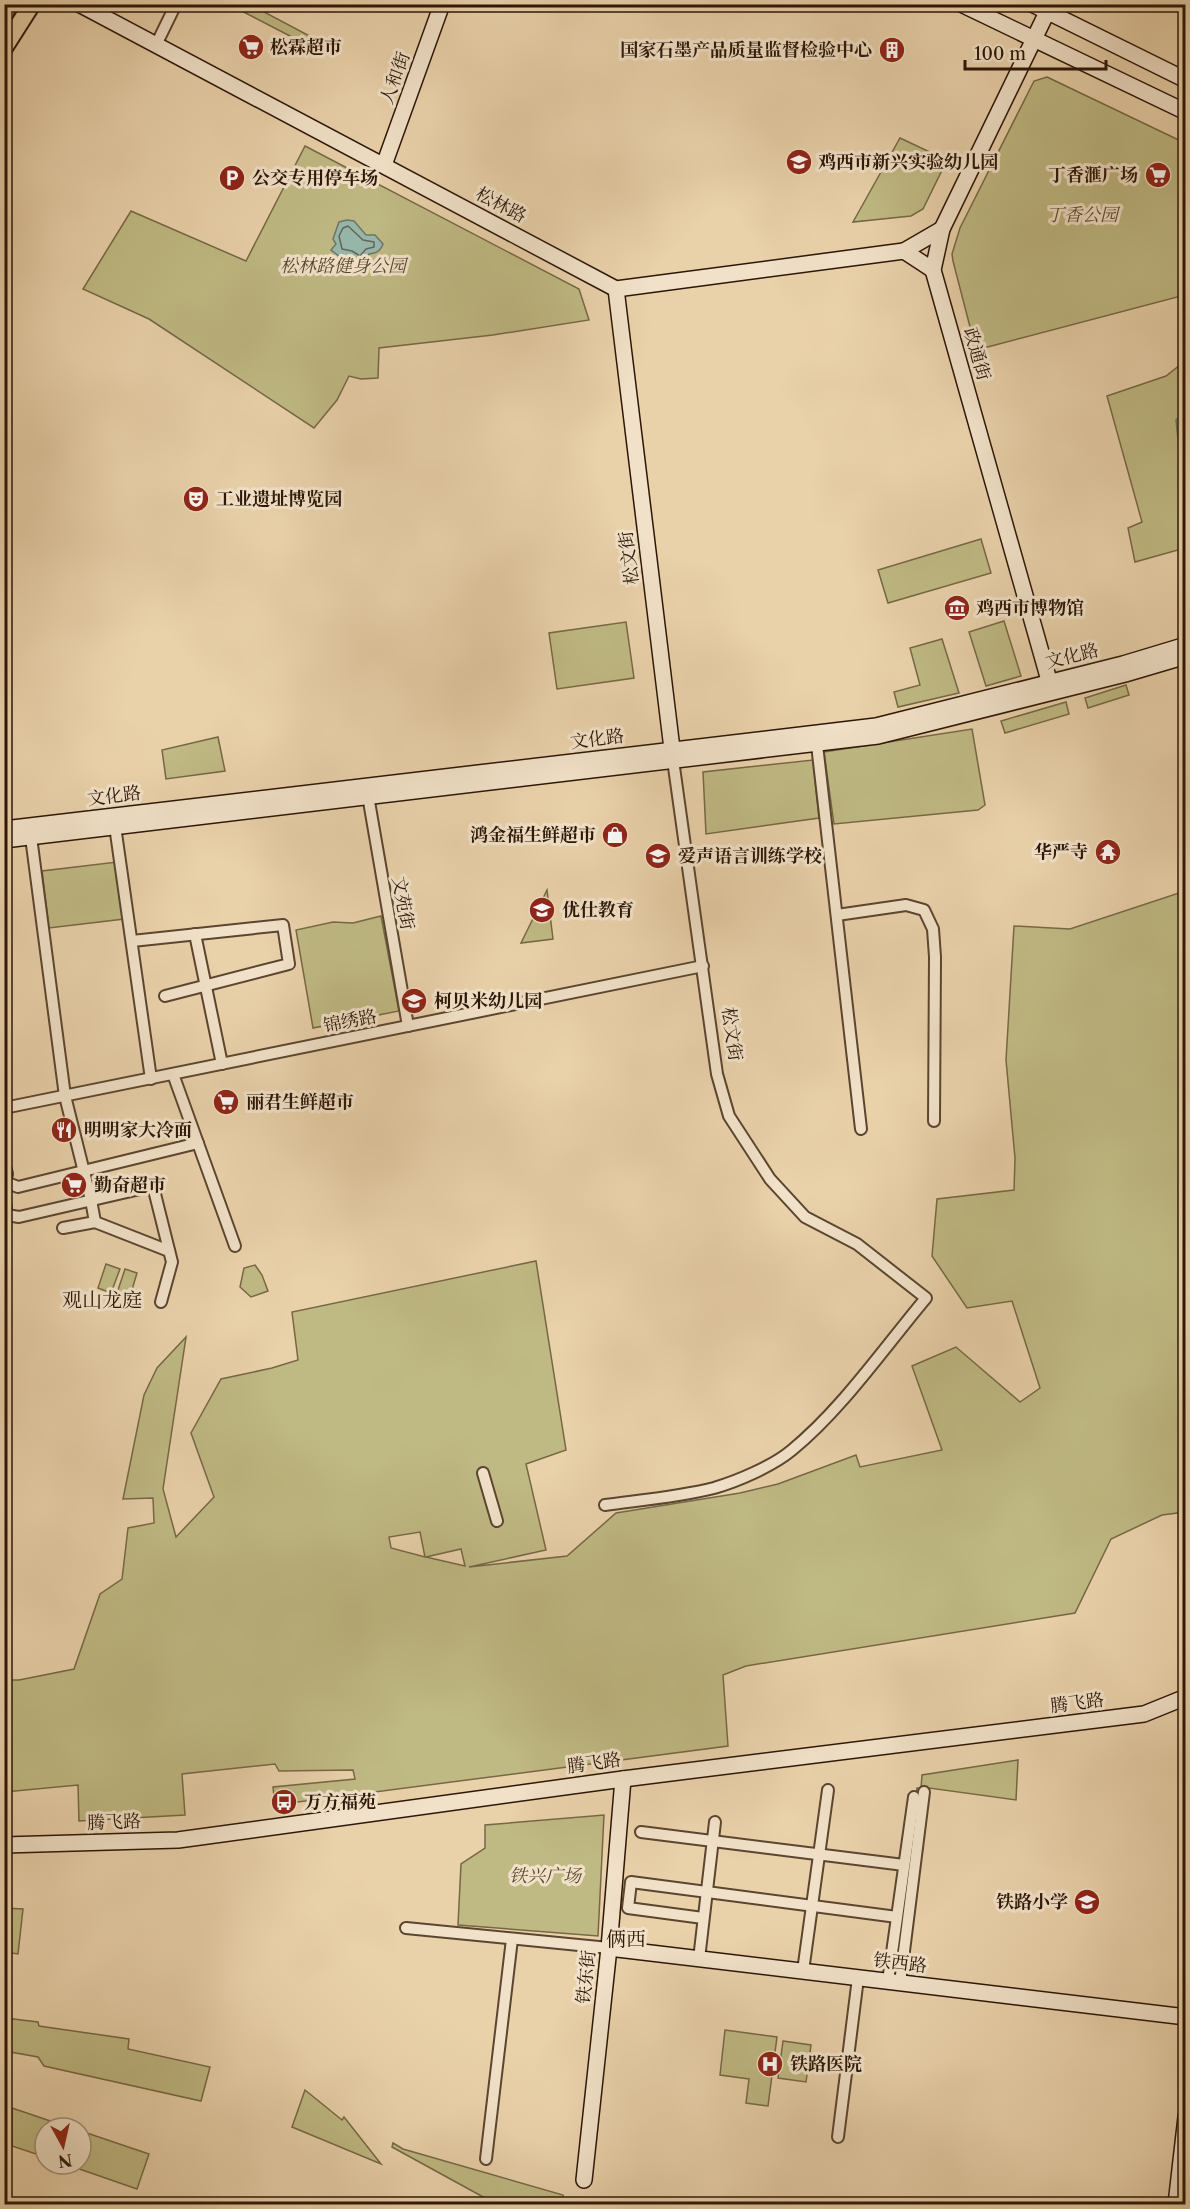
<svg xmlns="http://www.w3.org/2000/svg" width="1190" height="2209" font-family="'Libre Caslon Text','Noto Serif SC',serif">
<rect width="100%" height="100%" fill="#e9d1aa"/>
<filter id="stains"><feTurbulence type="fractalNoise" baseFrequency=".00333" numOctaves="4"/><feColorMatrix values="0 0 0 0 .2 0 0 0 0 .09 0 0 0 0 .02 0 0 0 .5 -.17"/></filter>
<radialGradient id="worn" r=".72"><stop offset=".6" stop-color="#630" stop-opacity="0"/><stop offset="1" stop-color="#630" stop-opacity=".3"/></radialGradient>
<!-- green -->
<g fill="#bfb983" stroke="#766845" stroke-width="1.5" fill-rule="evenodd">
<polygon points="230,5 251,5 321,42 317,50"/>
<polygon points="1047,77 1185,143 1185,295 976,350 953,261 952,254 960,228 1034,81"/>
<polygon points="900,138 947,160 923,209 911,216 853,222"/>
<polygon points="305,146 579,289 589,320 493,335 379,348 378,378 361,379 349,376 337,400 314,428 149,319 83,289 131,211 246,261"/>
<polygon points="1185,361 1185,548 1135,562 1128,528 1142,522 1107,396 1166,376"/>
<polygon points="981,539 991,573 888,603 878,570"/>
<polygon points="1004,621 1021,676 986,686 969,632"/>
<polygon points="626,622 634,678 557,689 549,633"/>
<polygon points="942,639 959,693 898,707 894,692 920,685 910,648"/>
<polygon points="1126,685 1129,695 1088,708 1085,698"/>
<polygon points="1066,702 1069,714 1005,733 1001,721"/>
<polygon points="972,729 985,805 978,810 834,824 824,752"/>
<polygon points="218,737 225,771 166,779 162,750"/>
<polygon points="813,760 819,818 706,834 703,772"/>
<polygon points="117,862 124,919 49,928 42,871"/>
<polygon points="547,890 553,939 521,943"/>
<path d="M1185,891V1512L1162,1515L1111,1539L1075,1613L746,1666L723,1675L728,1746L275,1805L273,1787L355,1779L353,1770L279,1771L275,1764L182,1774L185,1815L79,1821L78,1785L5,1792L4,1680H19L74,1669L100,1594L122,1579L128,1528L154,1523L153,1498L123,1499L144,1395L157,1368L186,1337L163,1489L176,1537L214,1497L191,1433L221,1379L272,1368L298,1360L292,1312L536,1261L566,1450L526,1464L546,1550L469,1567L567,1556L616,1513L740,1493L778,1484L856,1455L860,1467L942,1450L912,1366L956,1347L1020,1402L1040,1388L1012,1301L967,1308L932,1256L937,1199L1014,1190L1015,1158L1006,1060L1014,926L1070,929ZM420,1532L425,1557L391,1548L389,1537ZM461,1549L465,1566L426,1557Z"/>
<polygon points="381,916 399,1011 313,1028 296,930 333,922 353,923"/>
<polygon points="106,1264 120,1269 111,1293 98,1288"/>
<polygon points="255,1265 262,1275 268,1291 251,1297 240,1287 244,1268"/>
<polygon points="125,1269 137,1273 129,1300 116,1296"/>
<polygon points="1018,1760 1016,1800 922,1787 914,1814 917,1788 921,1788 922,1775"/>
<polygon points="604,1815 598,1936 458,1925 461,1864 485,1848 485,1825"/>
<polygon points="4,1908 23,1909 18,1954 5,1952"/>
<polygon points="5,2018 38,2022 39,2026 129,2039 128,2049 210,2067 201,2101 44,2066 38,2057 5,2051"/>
<polygon points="725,2030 777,2037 768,2106 746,2103 749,2079 720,2075"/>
<polygon points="783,2041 811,2045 806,2082 778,2078"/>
<polygon points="305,2090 342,2120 344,2117 381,2164 292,2127"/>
<polygon points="12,2108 71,2128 45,2128 45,2157 12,2146"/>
<polygon points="81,2131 149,2154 137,2189 65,2164 81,2164"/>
<polygon points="393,2143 403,2149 563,2195 564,2204 501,2204 485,2198 392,2147"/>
</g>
<!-- water -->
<g fill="#97b7ab" stroke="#6c7769" stroke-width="1.5">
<path d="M347,220L354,221L366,235H375L383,244C380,252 376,253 369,254L364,266L356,267L350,257L339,256L331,250L336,244L333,239L339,222Z"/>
<polygon points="1185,411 1185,445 1184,445 1178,439 1176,420"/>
</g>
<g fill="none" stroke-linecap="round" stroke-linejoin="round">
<!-- shore -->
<polygon stroke="#626659" stroke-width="1.5" points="348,226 363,240 374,242 374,247 366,249 360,256 352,251 342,249 339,236 343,228"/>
<!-- street casing -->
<g stroke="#5b4530" stroke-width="14">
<g id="street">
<polyline points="156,45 176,4"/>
<polyline points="816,736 861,1129"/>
<polyline points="367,790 408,1026"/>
<polyline points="115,826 151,1079"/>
<polyline points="31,837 65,1096 91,1200 95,1222 63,1228"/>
<polyline points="837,915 906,905 924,910 933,929 935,957 934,1121"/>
<polyline points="195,934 222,1064"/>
<polyline points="132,941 283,925 289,964 165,996"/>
<polyline points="173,1074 235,1246"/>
<polyline points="4,1108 703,966"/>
<polyline points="4,1162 7,1174 4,1184"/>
<polyline points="5,1182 18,1187 198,1143"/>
<polyline points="4,1195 7,1215 19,1217 153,1186 172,1262 161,1302"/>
<polyline points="95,1222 169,1251"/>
<polyline points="483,1473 497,1521"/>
<path d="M605,1505C642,1500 678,1497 714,1488C738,1481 773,1466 792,1450C842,1409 884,1348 926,1298L857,1244L805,1217L770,1179L729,1116L717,1074L673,760"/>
<polyline points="641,1832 904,1865"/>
<polyline points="703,1918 628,1908 631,1882 897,1917"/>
<polyline points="406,1928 609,1948"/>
<polyline points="699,1959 715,1822"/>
<polyline points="803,1971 828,1790"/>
<polyline points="888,1981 914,1797"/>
<polyline points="900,1983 924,1792"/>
<polyline points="838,2137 858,1978"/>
<polyline points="486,2159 512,1939"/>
</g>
</g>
<!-- secondary casing -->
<g stroke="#2c1607" stroke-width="18">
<g id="secondary">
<polyline points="79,4 616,289 904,251 933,270"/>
<polyline points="961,4 1186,112"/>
<polyline points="1032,4 1186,80"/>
<polyline points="1051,4 942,229 933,270 1052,691"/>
<polyline points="4,17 9,4"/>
<polyline points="384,165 442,4"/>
<polyline points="904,251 942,229"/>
<polyline points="616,289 673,757"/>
<polyline points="4,829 876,726 1123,664 1186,645"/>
<polyline points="4,840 878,736 1125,674 1186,656"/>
<polyline points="4,1845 178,1840 623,1779 1144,1714 1186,1697"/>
<polyline points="609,1948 1186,2017"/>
<polyline points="584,2180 609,1948 623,1779"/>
<polyline points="1176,2204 1186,2117"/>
</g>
</g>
<!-- primary casing -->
<g stroke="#2c1607" stroke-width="20">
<polyline id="primary" points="4,48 32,4"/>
</g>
<!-- street -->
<use href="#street" stroke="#f1e1c8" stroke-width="10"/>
<!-- secondary -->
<use href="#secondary" stroke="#f1e1c8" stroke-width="15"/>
<!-- primary -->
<use href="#primary" stroke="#e9d1aa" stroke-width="16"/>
</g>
<!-- icons -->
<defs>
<g id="supermarket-disc" transform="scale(1.35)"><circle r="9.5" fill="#8f2418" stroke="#f1e1c8"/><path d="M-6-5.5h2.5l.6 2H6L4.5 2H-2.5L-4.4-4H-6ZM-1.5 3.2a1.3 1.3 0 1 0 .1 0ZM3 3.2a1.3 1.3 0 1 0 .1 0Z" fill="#fff"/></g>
<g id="building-disc" transform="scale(1.35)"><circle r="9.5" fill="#8f2418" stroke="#f1e1c8"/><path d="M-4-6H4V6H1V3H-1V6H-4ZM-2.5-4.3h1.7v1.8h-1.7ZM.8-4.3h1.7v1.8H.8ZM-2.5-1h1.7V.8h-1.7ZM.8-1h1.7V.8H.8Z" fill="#fff"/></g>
<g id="school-disc" transform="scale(1.35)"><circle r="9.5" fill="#8f2418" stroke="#f1e1c8"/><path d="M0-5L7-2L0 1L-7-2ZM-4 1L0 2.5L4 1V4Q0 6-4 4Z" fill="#fff"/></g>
<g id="parking-disc" transform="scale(1.35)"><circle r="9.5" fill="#8f2418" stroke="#f1e1c8"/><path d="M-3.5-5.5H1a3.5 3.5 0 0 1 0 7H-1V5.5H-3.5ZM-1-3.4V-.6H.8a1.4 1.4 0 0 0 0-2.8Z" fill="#fff"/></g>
<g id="theatre-disc" transform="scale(1.35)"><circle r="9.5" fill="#8f2418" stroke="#f1e1c8"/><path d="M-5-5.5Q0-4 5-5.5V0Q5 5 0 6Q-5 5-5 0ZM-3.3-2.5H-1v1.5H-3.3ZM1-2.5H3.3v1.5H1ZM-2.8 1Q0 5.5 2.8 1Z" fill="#fff"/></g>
<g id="museum-disc" transform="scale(1.35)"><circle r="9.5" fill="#8f2418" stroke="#f1e1c8"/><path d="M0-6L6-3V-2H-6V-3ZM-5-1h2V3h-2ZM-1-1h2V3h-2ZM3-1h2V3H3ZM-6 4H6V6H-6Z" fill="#fff"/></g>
<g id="shop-disc" transform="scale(1.35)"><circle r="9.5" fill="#8f2418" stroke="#f1e1c8"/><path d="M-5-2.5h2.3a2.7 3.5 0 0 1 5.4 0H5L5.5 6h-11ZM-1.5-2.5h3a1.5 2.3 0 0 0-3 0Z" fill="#fff"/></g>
<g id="temple-disc" transform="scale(1.35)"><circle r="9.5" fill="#8f2418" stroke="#f1e1c8"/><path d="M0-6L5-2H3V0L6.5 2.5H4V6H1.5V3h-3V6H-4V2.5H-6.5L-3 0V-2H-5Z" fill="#fff"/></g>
<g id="restaurant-disc" transform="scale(1.35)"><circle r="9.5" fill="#8f2418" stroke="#f1e1c8"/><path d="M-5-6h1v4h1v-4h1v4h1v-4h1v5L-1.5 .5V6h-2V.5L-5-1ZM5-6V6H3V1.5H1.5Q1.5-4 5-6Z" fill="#fff"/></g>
<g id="bus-disc" transform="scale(1.35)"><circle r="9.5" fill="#8f2418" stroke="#f1e1c8"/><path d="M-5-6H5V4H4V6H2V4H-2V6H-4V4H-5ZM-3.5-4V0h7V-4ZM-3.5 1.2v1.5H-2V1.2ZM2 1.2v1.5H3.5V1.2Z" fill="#fff"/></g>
<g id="hospital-disc" transform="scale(1.35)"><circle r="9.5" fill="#8f2418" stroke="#f1e1c8"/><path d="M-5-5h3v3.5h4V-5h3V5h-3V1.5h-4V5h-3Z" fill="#fff"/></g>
</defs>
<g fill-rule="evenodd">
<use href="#supermarket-disc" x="251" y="47"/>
<use href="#building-disc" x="892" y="50"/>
<use href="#school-disc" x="799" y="162"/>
<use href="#supermarket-disc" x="1158" y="175"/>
<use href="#parking-disc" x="232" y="178"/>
<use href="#theatre-disc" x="196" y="499"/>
<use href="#museum-disc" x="957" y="608"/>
<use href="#shop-disc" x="615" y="835"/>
<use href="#temple-disc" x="1108" y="852"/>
<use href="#school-disc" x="658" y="856"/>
<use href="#school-disc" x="542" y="910"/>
<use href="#school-disc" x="414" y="1001"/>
<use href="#supermarket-disc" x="226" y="1102"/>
<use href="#restaurant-disc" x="64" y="1130"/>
<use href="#supermarket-disc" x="74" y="1185"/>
<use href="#bus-disc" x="284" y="1802"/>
<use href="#school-disc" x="1087" y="1902"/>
<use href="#hospital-disc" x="770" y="2064"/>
</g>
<g text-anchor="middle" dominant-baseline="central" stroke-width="6" stroke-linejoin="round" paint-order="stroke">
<!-- poi labels -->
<g font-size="18" font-weight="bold" fill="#2c1607" stroke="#f1e1c8" text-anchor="start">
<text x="270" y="47">松霖超市</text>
<text x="872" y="50" text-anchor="end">国家石墨产品质量监督检验中心</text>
<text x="818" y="162">鸡西市新兴实验幼儿园</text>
<text x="1138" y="175" text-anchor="end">丁香滙广场</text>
<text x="252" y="178">公交专用停车场</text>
<text x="216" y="499">工业遗址博览园</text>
<text x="976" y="608">鸡西市博物馆</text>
<text x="596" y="835" text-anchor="end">鸿金福生鲜超市</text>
<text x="1088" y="852" text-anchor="end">华严寺</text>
<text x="678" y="856">爱声语言训练学校</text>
<text x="562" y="910">优仕教育</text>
<text x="434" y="1001">柯贝米幼儿园</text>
<text x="246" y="1102">丽君生鲜超市</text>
<text x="84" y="1130">明明家大冷面</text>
<text x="94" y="1185">勤奋超市</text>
<text x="304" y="1802">万方福苑</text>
<text x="1068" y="1902" text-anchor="end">铁路小学</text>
<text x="790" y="2064">铁路医院</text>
</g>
<!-- street labels -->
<g font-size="18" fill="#2c1607" stroke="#f1e1c8">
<text transform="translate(395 78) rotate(-70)">人和街</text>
<text transform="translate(501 205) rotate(28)">松林路</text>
<text transform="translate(977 354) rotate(74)">政通街</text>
<text transform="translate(629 558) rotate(-97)">松文街</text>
<text transform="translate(1072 656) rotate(-14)">文化路</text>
<text transform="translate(597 739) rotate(-7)">文化路</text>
<text transform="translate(114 796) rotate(-7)">文化路</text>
<text transform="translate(403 903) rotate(80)">文苑街</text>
<text transform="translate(350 1021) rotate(-11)">锦绣路</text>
<text transform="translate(732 1034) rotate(82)">松文街</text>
<text transform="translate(1077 1703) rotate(-7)">腾飞路</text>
<text transform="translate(594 1763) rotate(-8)">腾飞路</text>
<text transform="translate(114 1822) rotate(-2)">腾飞路</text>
<text transform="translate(900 1963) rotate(7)">铁西路</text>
<text transform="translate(586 1977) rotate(-84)">铁东街</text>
</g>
<!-- park labels -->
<g font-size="18" font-style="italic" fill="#58472c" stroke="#f1e1c8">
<text x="1082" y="215">丁香公园</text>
<text x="343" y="266">松林路健身公园</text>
<text x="545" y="1876">铁兴广场</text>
</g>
<!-- neighbourhood labels -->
<g font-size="20" fill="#2c1607" stroke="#f1e1c8">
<text x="102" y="1300">观山龙庭</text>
<text x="626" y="1939">俩西</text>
</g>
</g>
<!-- margin -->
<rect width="1190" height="2209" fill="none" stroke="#e9d1aa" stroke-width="24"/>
<rect x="6" y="6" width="1178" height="2197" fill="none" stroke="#2c1607" stroke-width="3"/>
<rect x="12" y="12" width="1166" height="2185" fill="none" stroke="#2c1607" stroke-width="1.5"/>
<!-- north arrow -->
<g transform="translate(63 2146) rotate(172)"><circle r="28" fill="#f1e1c8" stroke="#a2907b" stroke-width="1.5"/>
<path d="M0-4.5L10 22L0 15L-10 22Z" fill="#8f2418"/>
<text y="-9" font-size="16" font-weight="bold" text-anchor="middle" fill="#2c1607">N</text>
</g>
<!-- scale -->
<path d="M965 60v9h141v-9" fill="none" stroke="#2c1607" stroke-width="3"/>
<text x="974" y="60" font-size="18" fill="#2c1607" stroke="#f1e1c8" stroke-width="4.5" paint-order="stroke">100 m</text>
<rect width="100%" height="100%" filter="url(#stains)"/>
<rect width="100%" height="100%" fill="url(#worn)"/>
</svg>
